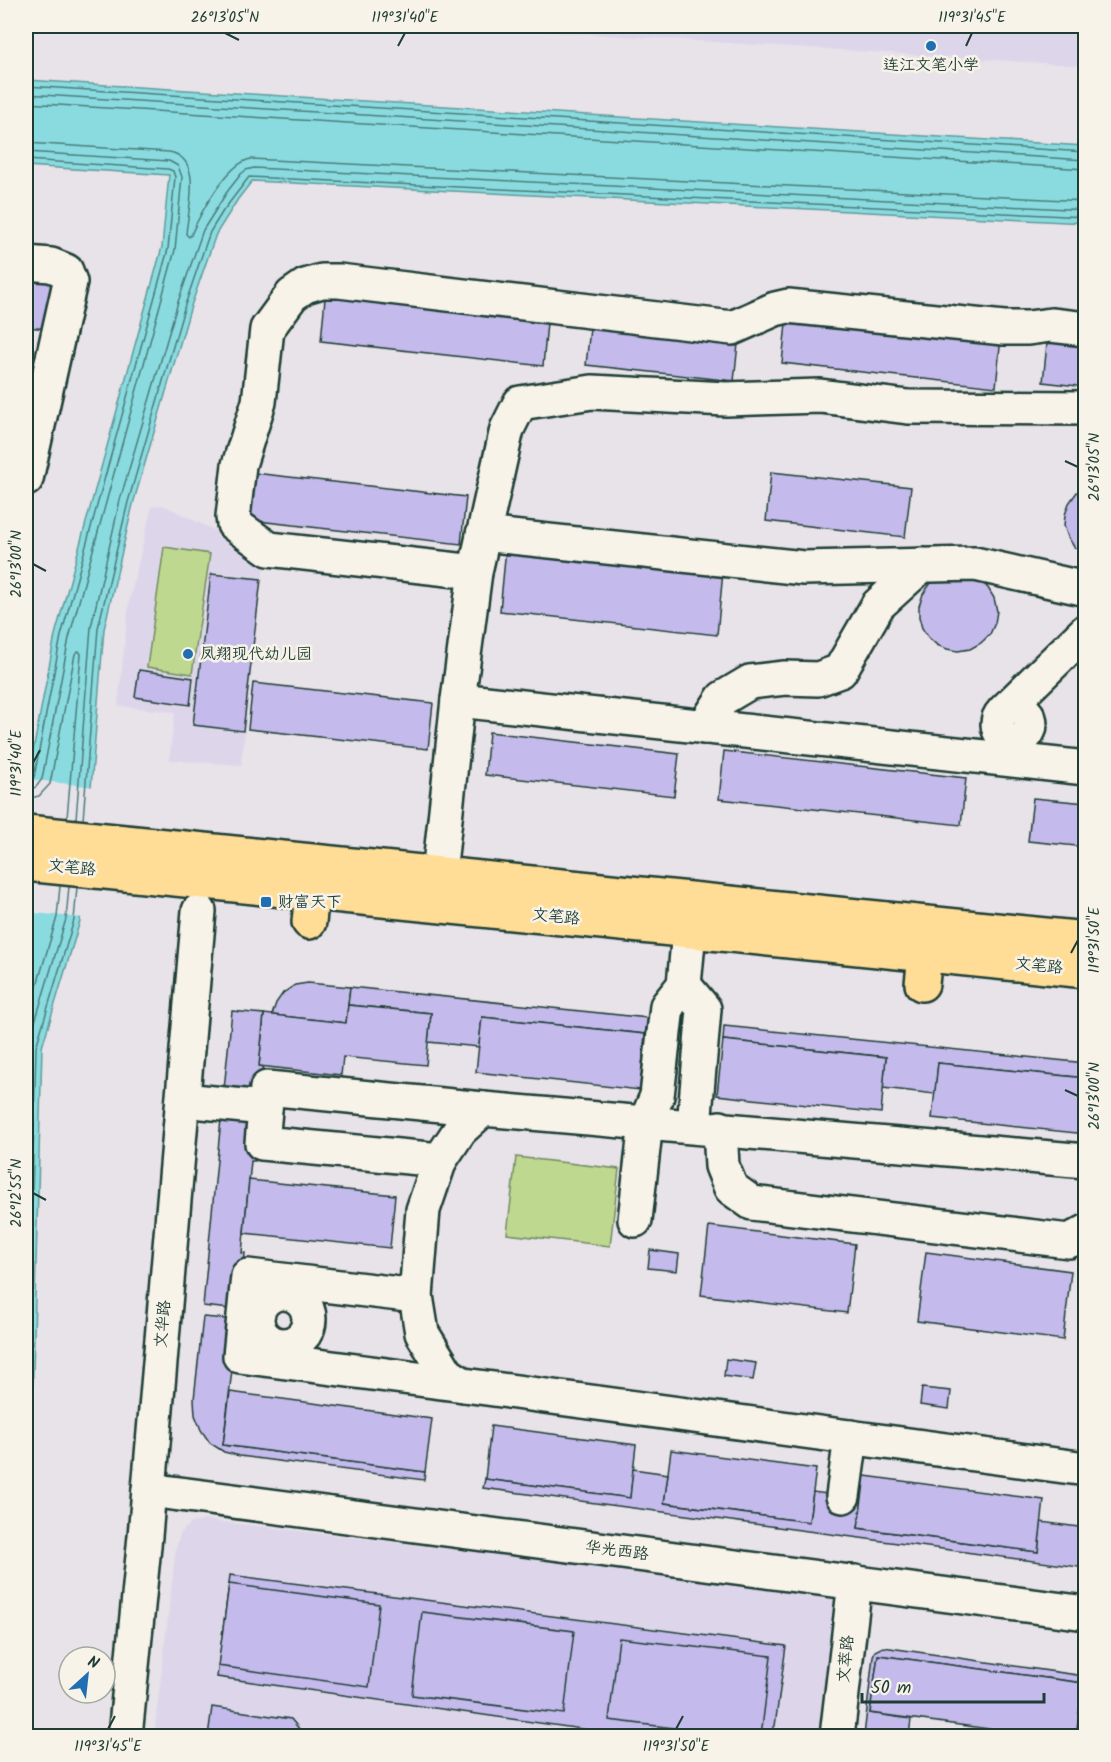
<svg xmlns="http://www.w3.org/2000/svg" width="1111" height="1762" font-family="Kalam,'LXGW WenKai TC',sans-serif">
<rect width="100%" height="100%" fill="#e8e2e9"/>
<filter id="ink" filterUnits="userSpaceOnUse"><feTurbulence type="fractalNoise" baseFrequency=".0167" numOctaves="2"/><feDisplacementMap in="SourceGraphic" scale="12" xChannelSelector="R" yChannelSelector="G"/><feConvolveMatrix kernelMatrix="1 2 1 2 8 2 1 2 1" color-interpolation-filters="sRGB"/></filter>
<g filter="url(#ink)">
<!-- built -->
<g fill="#ddd6ea">
<polygon points="468,26 1085,26 1085,66"/>
<polygon points="163,505 265,555 241,765 169,760 175,712 118,706 129,602 152,506"/>
<polygon points="206,1520 825,1593 833,1597 839,1605 825,1736 154,1736 176,1547 181,1532 191,1523"/>
</g>
<!-- green -->
<g fill="#bfd88f" stroke="#6f8a62" stroke-width="1.5">
<polygon points="164,547 210,554 192,674 147,667"/>
<polygon points="516,1157 619,1169 610,1246 507,1234"/>
</g>
<!-- water -->
<polygon fill="#8adbe0" stroke="#5f9c9b" stroke-width="1.5" points="26,80 1085,146 1085,223 252,181 238,199 216,234 191,306 133,504 104,629 80,921 42,1047 26,1623 26,811 28,778 55,635 162,247 169,175 26,166"/>
<!-- pier -->
<polygon fill="#e8e2e9" points="26,779 95,787 83,918 26,912"/>
<g fill="none" stroke-linecap="round" stroke-linejoin="round">
<!-- shore -->
<g stroke="#4a7c79" stroke-width="1.5">
<polyline points="26,86 1086,152"/>
<polyline points="26,94 1086,160"/>
<polyline points="26,103 1086,169"/>
<path d="M26,143L169,152C204,158 188,208 186,234L189,237L191,235C200,214 227,163 251,159L1086,201"/>
<polyline points="26,152 169,161 178,166 182,177 175,250 69,638 42,779 36,787 26,790"/>
<polyline points="26,160 168,169 173,171 175,177 168,249 61,636 34,777 31,782 26,783"/>
<polyline points="26,799 39,796 50,784 75,654 79,651 81,654 67,818"/>
<polyline points="76,819 91,627 120,500 178,302 203,230 227,192 241,174 246,170 254,168 1086,210"/>
<polyline points="83,820 98,628 128,502 185,305 202,255 210,232 223,211 249,177 1086,217"/>
<polyline points="26,1023 57,917 60,886"/>
<polyline points="26,1142 28,1045 66,919 69,886"/>
<polyline points="26,1415 36,1047 74,920 77,887"/>
</g>
</g>
<!-- building -->
<g fill="#c4baec" stroke="#1f3d34" stroke-width="1.5">
<polygon points="26,279 51,282 47,329 26,327"/>
<polygon points="326,288 548,312 543,366 321,341"/>
<polygon points="787,313 1001,337 996,387 782,363"/>
<polygon points="591,319 739,335 734,381 586,365"/>
<polygon points="1048,334 1086,338 1086,387 1043,382"/>
<polygon points="771,472 911,487 905,537 766,521"/>
<polygon points="254,473 466,497 461,544 249,520"/>
<polygon points="1086,486 1086,555 1074,547 1068,537 1064,526 1065,515 1069,503 1077,492"/>
<polygon points="506,548 723,572 717,635 500,611"/>
<polygon points="211,574 261,579 243,731 193,725"/>
<polygon points="942,576 979,579 988,588 994,598 997,611 995,623 990,634 981,643 970,649 958,651 947,649 937,645 928,637 922,628 919,617 919,606 923,594 931,583"/>
<polygon points="139,670 193,678 190,705 135,697"/>
<polygon points="253,683 433,703 428,749 248,729"/>
<polygon points="1023,714 1027,719 1028,726 1025,732 1019,736 1012,737 1006,734 1002,728 1002,722"/>
<polygon points="489,732 679,754 674,796 485,775"/>
<polygon points="724,751 966,778 961,825 719,799"/>
<polygon points="1033,798 1086,803 1086,847 1028,841"/>
<polygon points="308,983 350,987 346,1023 272,1015 276,1003 283,993 295,985"/>
<polygon points="350,987 648,1018 645,1034 482,1017 479,1047 428,1042 431,1013 348,1005"/>
<polygon points="348,1005 431,1013 426,1065 343,1057 341,1075 259,1066 264,1014 346,1023"/>
<polygon points="232,1011 264,1014 259,1066 263,1067 260,1093 224,1089"/>
<polygon points="482,1017 645,1034 640,1090 476,1072"/>
<polygon points="724,1026 1086,1063 1086,1078 938,1063 935,1094 883,1088 886,1057 723,1040"/>
<polygon points="723,1040 886,1057 881,1113 717,1095"/>
<polygon points="938,1063 1086,1078 1086,1134 932,1118"/>
<polygon points="221,1119 258,1123 255,1161 251,1161 242,1253 245,1253 239,1310 203,1306"/>
<polygon points="249,1180 395,1195 390,1248 244,1233"/>
<polygon points="709,1226 855,1244 847,1313 701,1295"/>
<polygon points="650,1250 679,1254 677,1271 648,1268"/>
<polygon points="926,1252 1071,1271 1063,1340 917,1321"/>
<polygon points="203,1317 238,1320 223,1445 425,1472 424,1480 240,1456 224,1452 210,1443 201,1430 195,1415 194,1399"/>
<polygon points="726,1359 756,1363 753,1380 724,1376"/>
<polygon points="922,1388 951,1391 949,1409 920,1405"/>
<polygon points="230,1392 432,1419 425,1472 223,1445"/>
<polygon points="491,1426 636,1445 630,1498 485,1479"/>
<polygon points="671,1450 816,1469 809,1522 664,1503"/>
<polygon points="633,1469 668,1474 664,1503 809,1522 813,1492 843,1496 862,1499 858,1528 1038,1552 1041,1522 1086,1528 1086,1568 483,1488 485,1479 630,1498"/>
<polygon points="865,1476 1044,1500 1038,1552 858,1528"/>
<polygon points="230,1575 786,1646 775,1726 767,1736 631,1736 217,1677"/>
<polygon points="229,1584 379,1604 369,1687 218,1666"/>
<polygon points="422,1612 574,1631 564,1714 412,1695"/>
<polygon points="619,1638 771,1656 761,1736 739,1736 609,1720"/>
<polygon points="883,1647 1084,1676 1083,1683 878,1655 870,1713 911,1719 909,1736 864,1736 873,1656 875,1651"/>
<polygon points="878,1655 1083,1683 1076,1736 1041,1736 870,1713"/>
<polygon points="212,1707 291,1719 305,1736 208,1736"/>
</g>
<g fill="none" stroke-linecap="round" stroke-linejoin="round">
<!-- minor casing -->
<g stroke="#1f3d34" stroke-width="38">
<g id="minor">
<polyline points="26,263 51,265 66,271 70,282 26,479"/>
<polyline points="1086,329 1051,325 1028,328 1004,328 788,306 775,309 732,328 339,281 322,281 305,286 292,295 267,329 259,402 239,465 233,517 234,524 269,549 475,572 458,700 1086,768"/>
<polyline points="483,534 804,568 975,564 1086,589"/>
<polyline points="475,572 507,429 520,403 592,392 726,399 820,396 908,407 1086,408"/>
<circle cx="1014" cy="724" r="16"/>
<polyline points="1004,711 1086,631"/>
<polyline points="704,727 723,698 750,682 785,678 818,679 840,671 878,605 922,565"/>
<polyline points="439,874 458,700"/>
<polyline points="684,985 704,1009 694,1126"/>
<polyline points="183,1100 265,1108"/>
<polyline points="720,1128 722,1166 731,1188 752,1203 1069,1241 1086,1232"/>
<polyline points="440,1160 262,1143 267,1088 483,1109"/>
<polyline points="1086,1161 483,1109 460,1130 440,1160 423,1210 416,1296 422,1333 447,1374 464,1385 1086,1469"/>
<polyline points="635,1220 646,1122 657,1096 667,1006 684,985 689,931"/>
<circle cx="283" cy="1319" r="26"/>
<polyline points="416,1296 248,1276 240,1356 464,1385"/>
<polyline points="149,1490 1086,1613"/>
<polyline points="843,1496 851,1437"/>
<polyline points="125,1736 145,1536 199,911"/>
<polyline points="837,1736 855,1582"/>
</g>
</g>
<!-- major casing -->
<g stroke="#1f3d34" stroke-width="38">
<g id="major">
<polyline points="26,832 1086,939"/>
<polyline points="26,864 1086,971"/>
<polyline points="309,922 312,893"/>
<polyline points="922,984 925,955"/>
</g>
</g>
<!-- minor -->
<use href="#minor" stroke="#f7f3e8" stroke-width="33"/>
<!-- major -->
<use href="#major" stroke="#ffdd96" stroke-width="33"/>
</g>
</g>
<!-- ticks -->
<path fill="none" stroke="#1f3d34" stroke-width="2" d="M225,33L239,40M398,46L405,33M966,46L972,33M1065,461L1078,467M33,564L46,571M33,763L40,750M1071,953L1078,940M1065,1090L1078,1096M33,1193L46,1200M108,1729L115,1716M676,1729L683,1716"/>
<!-- markers -->
<g fill="#1f6fb2" stroke="#f7f3e8" stroke-width="2">
<circle cx="931" cy="46" r="6"/>
<circle cx="188" cy="654" r="6"/>
<rect x="260" y="896" width="12" height="12" rx="3"/>
</g>
<g text-anchor="middle" dominant-baseline="central" stroke-width="5" stroke-linejoin="round" paint-order="stroke">
<!-- poi labels -->
<g font-size="16" fill="#1f3d34" stroke="#f7f3e8" text-anchor="start">
<text x="931" y="65" text-anchor="middle">连江文笔小学</text>
<text x="200" y="654">凤翔现代幼儿园</text>
<text x="278" y="902">财富天下</text>
</g>
<!-- street labels -->
<g font-size="16" fill="#1f3d34" stroke="#f7f3e8">
<text transform="translate(72 868) rotate(6)">文笔路</text>
<text transform="translate(556 917) rotate(6)">文笔路</text>
<text transform="translate(1039 966) rotate(6)">文笔路</text>
<text transform="translate(163 1324) rotate(-85)">文华路</text>
<text transform="translate(617 1551) rotate(7)">华光西路</text>
<text transform="translate(846 1659) rotate(-84)">文萃路</text>
</g>
</g>
<!-- margin -->
<rect width="1111" height="1762" fill="none" stroke="#f7f3e8" stroke-width="66"/>
<!-- north arrow -->
<g transform="translate(87 1675) rotate(27)"><circle r="28" fill="#f7f3e8" stroke="#a1aaa0" stroke-width="1.5"/>
<path d="M0-4.5L10 22L0 15L-10 22Z" fill="#1f6fb2"/>
<text y="-9" font-size="16" font-weight="bold" text-anchor="middle" fill="#1f3d34">N</text>
</g>
<!-- scale -->
<path d="M862 1693v9h182v-9" fill="none" stroke="#1f3d34" stroke-width="3"/>
<text x="871" y="1693" font-size="18" fill="#1f3d34" stroke="#f7f3e8" stroke-width="4.5" paint-order="stroke">50 m</text>
<rect x="33" y="33" width="1045" height="1696" fill="none" stroke="#1f3d34" stroke-width="2"/>
<g font-size="15" text-anchor="middle" fill="#1f3d34">
<text x="225" y="22">26°13'05"N</text>
<text x="405" y="22">119°31'40"E</text>
<text x="972" y="22">119°31'45"E</text>
<text transform="translate(1094 467) rotate(-90)" y="5">26°13'05"N</text>
<text transform="translate(16 564) rotate(-90)" y="5">26°13'00"N</text>
<text transform="translate(16 763) rotate(-90)" y="5">119°31'40"E</text>
<text transform="translate(1094 940) rotate(-90)" y="5">119°31'50"E</text>
<text transform="translate(1094 1096) rotate(-90)" y="5">26°13'00"N</text>
<text transform="translate(16 1193) rotate(-90)" y="5">26°12'55"N</text>
<text x="108" y="1751">119°31'45"E</text>
<text x="676" y="1751">119°31'50"E</text>
</g>
</svg>
